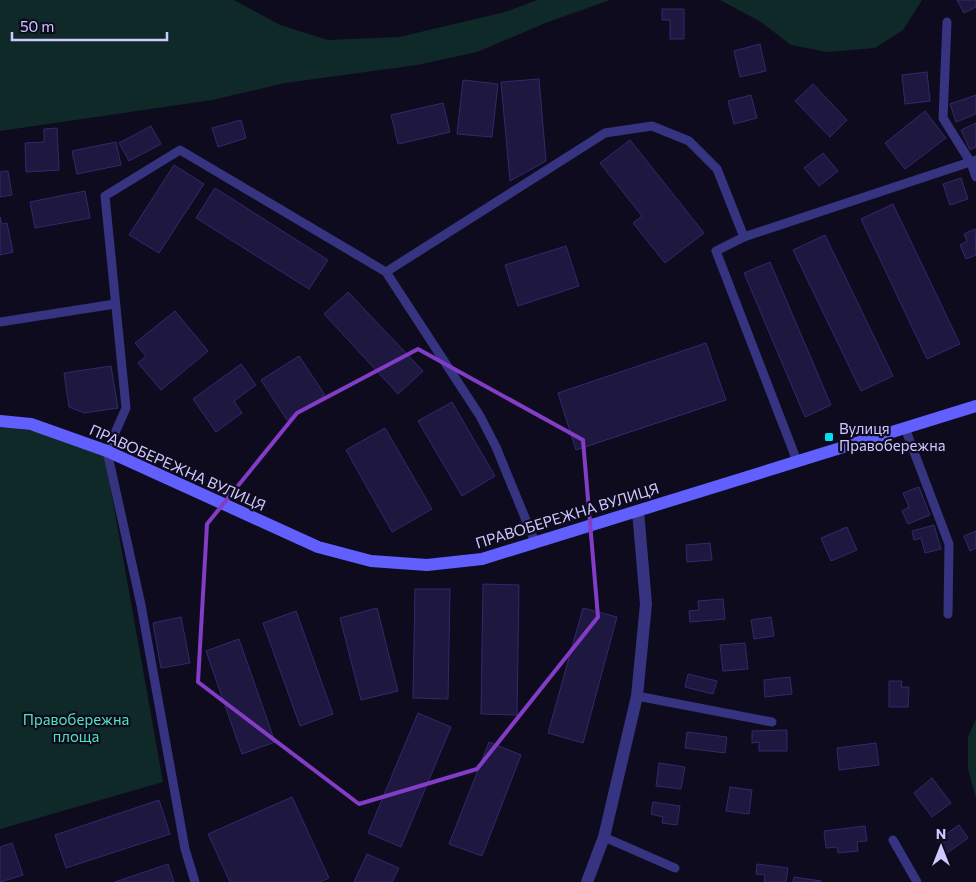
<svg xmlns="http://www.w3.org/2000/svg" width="976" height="882" font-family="Commissioner,sans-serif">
<rect width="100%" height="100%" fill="#0e0b1f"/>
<!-- green -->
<g fill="#0e2927">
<polygon points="0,0 234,0 280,25 328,40 399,37 505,12 537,0 610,0 548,22 477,52 417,65 285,83 212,100 0,131"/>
<polygon points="720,0 922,0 903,30 875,48 827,52 791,45 761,22"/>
<polygon points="0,426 33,431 104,451 163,782 0,829"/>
<polygon points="976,719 976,798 968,769 968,737"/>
</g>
<!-- building -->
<g fill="#1e1740" stroke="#34286d">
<polygon points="957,0 976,0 976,7 964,13"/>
<polygon points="662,9 684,9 684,39 670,39 670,20 662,20"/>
<polygon points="760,44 766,71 740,77 734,51"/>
<polygon points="927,72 930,101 905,104 902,75"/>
<polygon points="539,79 546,161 510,181 501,82"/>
<polygon points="463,80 498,84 492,137 457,134"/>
<polygon points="813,84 847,120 830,137 795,101"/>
<polygon points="751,95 757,118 734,124 728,101"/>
<polygon points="976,95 976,114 956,122 950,104"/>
<polygon points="443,103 450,132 398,144 391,115"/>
<polygon points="925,111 946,138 905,169 885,143"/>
<polygon points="241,120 246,138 218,147 212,128"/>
<polygon points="976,123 976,147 970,150 961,130"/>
<polygon points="151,126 161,144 129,161 119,143"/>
<polygon points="57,128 59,170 26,172 25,143 44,142 44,129"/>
<polygon points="630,140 704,233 665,263 633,223 642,216 600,163"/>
<polygon points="116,142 121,165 77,174 72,151"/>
<polygon points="823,153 838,171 819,186 804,168"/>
<polygon points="174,165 204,184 159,253 129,235"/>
<polygon points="8,171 12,195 0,197 0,172"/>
<polygon points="961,178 968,199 950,205 943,184"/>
<polygon points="215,188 328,260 309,289 196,218"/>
<polygon points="85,191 90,218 35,228 30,202"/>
<polygon points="893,204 960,344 927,359 861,219"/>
<polygon points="0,217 2,224 7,223 13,252 0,255"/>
<polygon points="975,229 976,255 966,259 960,245 967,241 964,234"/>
<polygon points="825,235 893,376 861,391 793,250"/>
<polygon points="566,246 579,286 518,306 505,265"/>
<polygon points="770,262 831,405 805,417 744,273"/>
<polygon points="348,292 423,371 398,394 324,314"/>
<polygon points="175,311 208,351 161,390 138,363 146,356 135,343"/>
<polygon points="706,343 726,400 576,450 558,393"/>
<polygon points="299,356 325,395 287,420 261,380"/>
<polygon points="241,364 256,385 234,401 242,413 216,432 193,399"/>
<polygon points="111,366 118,408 84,413 69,407 64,373"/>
<polygon points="452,402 495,476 462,496 418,421"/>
<polygon points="385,428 432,509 392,532 346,450"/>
<polygon points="919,487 930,515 908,524 902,511 909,507 903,493"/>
<polygon points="934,525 941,549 925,553 921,538 914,540 912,531"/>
<polygon points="847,527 857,550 831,561 821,538"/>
<polygon points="976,531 976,548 970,551 964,536"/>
<polygon points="710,543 712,560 687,562 686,545"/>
<polygon points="483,584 519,585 517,715 481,714"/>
<polygon points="415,589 450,589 448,699 413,698"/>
<polygon points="723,599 725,619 690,622 689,611 699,610 698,601"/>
<polygon points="377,608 398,691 361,700 340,618"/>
<polygon points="583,608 617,617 583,743 548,733"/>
<polygon points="296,611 333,714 300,726 263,623"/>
<polygon points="181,617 190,663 161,668 153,623"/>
<polygon points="771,617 774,636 754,639 751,620"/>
<polygon points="239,639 275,742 242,754 206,651"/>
<polygon points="745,643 748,669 723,671 720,645"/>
<polygon points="688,674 717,681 713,694 685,687"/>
<polygon points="790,677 792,694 765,697 764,680"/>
<polygon points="889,681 902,681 901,687 909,687 908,707 889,707"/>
<polygon points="418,713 451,727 401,847 368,833"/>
<polygon points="787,730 787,751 759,751 759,742 752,743 752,731"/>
<polygon points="687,732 727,737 725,753 685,748"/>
<polygon points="489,742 521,755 482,856 449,844"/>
<polygon points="876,743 879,765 839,770 837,748"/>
<polygon points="659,763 685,767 681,789 656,786"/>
<polygon points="932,778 951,803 932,817 914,793"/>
<polygon points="730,787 752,790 749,814 726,811"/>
<polygon points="292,797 329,878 320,882 230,882 208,834"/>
<polygon points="159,800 170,834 66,868 55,835"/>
<polygon points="653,802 680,806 677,825 662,823 663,817 651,814"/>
<polygon points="959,825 968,838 947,853 938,840"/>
<polygon points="865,826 867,841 857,842 858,851 838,853 837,847 826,848 824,831"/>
<polygon points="12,843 23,875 0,882 0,847"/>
<polygon points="367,854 399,868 392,882 354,882"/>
<polygon points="168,864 174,882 115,882"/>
<polygon points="757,864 788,868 786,882 764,882 765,875 756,874"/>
<polygon points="794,877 821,881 821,882 793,882"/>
</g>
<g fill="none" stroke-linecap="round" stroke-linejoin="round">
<!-- lane -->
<g stroke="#363480" stroke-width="9">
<polyline points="947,22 943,118 971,163 976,177"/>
<polyline points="386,272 605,133 652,126 689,141 717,169 744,237"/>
<polyline points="0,322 115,304"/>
<polyline points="905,428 949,544 948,614"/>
<polyline points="797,461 716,251 744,237 976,160"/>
<polyline points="637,696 772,722"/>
<polyline points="604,837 675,868"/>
<polyline points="893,840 917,882"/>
<polyline points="195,882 185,849 141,605 107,451 126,408 105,196 180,150 386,272 480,416 496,447 535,542"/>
</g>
<!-- street -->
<polyline stroke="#363480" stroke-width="12" points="587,882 604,837 637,696 646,604 638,511"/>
<!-- secondary -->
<polyline stroke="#6160ff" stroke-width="12" points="0,421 31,424 107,451 318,547 371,561 427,565 482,559 976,406"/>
</g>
<!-- marked area -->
<path fill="none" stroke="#833cc5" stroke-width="4" stroke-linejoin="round" d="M418,349L583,440L598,617L477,769L359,804L198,682L207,524L297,413Z"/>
<!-- markers -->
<rect fill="#00e1f4" stroke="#0e0b1f" stroke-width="2" x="824" y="432" width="10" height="10" rx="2.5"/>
<g text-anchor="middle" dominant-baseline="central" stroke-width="4.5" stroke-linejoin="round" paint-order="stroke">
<!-- poi labels -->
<g font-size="15" fill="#cec9ff" stroke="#0e0b1f" text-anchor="start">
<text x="839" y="428">Вулиця<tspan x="839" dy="17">Правобережна</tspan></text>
</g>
<!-- street labels -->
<g font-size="15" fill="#cec9ff" stroke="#0e0b1f">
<text transform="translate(178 467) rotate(24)">ПРАВОБЕРЕЖНА ВУЛИЦЯ</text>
<text transform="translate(567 515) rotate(-17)">ПРАВОБЕРЕЖНА ВУЛИЦЯ</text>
</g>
<!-- park labels -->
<g font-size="15" fill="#51e3bb" stroke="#0e0b1f">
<text x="76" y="719">Правобережна<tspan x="76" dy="17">площа</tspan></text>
</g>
</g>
<!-- north arrow -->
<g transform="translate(941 847)" stroke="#0e0b1f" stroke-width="4" paint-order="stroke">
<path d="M0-4L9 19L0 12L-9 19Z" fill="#cec9ff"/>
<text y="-8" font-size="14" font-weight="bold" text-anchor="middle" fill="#cec9ff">N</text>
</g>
<!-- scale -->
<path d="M12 32v8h155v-8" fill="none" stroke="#cec9ff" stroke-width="2.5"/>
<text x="20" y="32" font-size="15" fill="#cec9ff" stroke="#0e0b1f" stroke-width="4" paint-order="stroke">50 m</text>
</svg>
